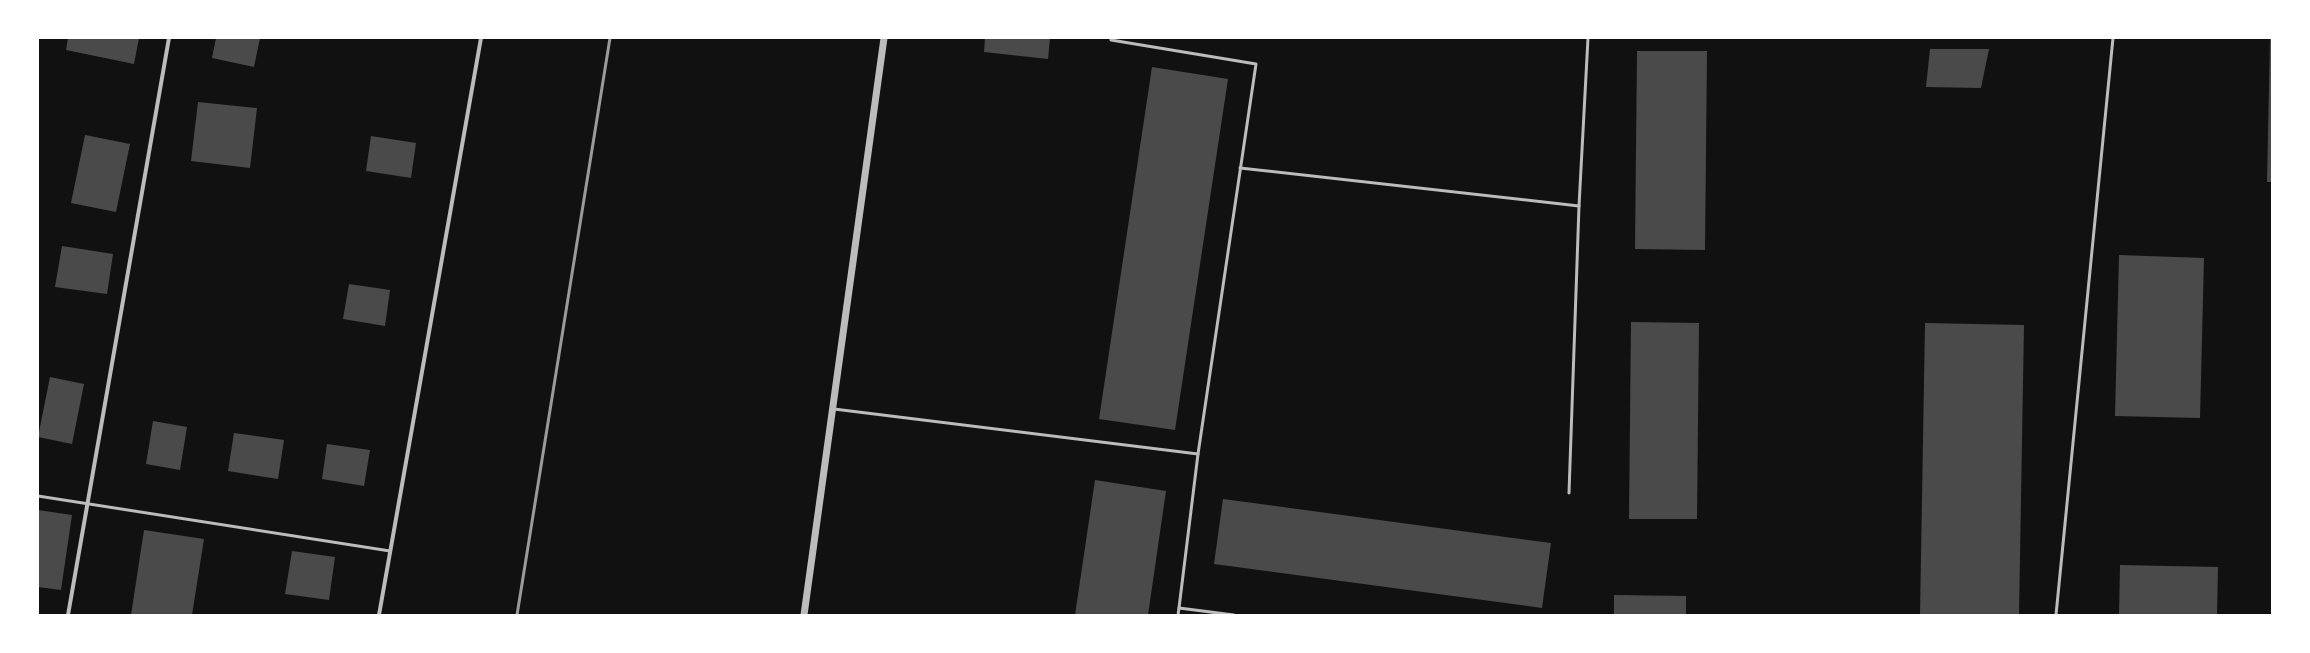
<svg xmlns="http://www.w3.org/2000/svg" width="2310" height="653" font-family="'Fira Sans',sans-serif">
<rect width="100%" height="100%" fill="#111"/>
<!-- building -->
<g fill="#4a4a4a">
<polygon points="68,38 139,38 134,64 66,50"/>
<polygon points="216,38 260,38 254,67 212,58"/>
<polygon points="985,38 1050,38 1048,59 984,52"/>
<polygon points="2270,38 2272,38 2272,182 2267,182"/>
<polygon points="1930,49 1989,49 1981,88 1926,87"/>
<polygon points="1637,51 1707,51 1705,250 1635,249"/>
<polygon points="1152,67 1228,79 1175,430 1099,419"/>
<polygon points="198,102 257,108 250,168 191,161"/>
<polygon points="85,135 130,144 116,212 71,203"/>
<polygon points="371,136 416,143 411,178 366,171"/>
<polygon points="62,246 113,254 107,294 55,287"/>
<polygon points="2119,255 2204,258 2200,418 2115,416"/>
<polygon points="349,284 390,290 385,326 343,319"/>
<polygon points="1631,322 1699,323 1697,519 1629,519"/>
<polygon points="1925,323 2024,325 2019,615 1920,615"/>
<polygon points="50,377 84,384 72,444 38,437"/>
<polygon points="153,421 187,427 180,470 146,464"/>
<polygon points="234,433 284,440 278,479 228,471"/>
<polygon points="327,444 370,450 364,486 322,479"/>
<polygon points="1095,480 1166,491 1148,615 1075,615"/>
<polygon points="1223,499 1551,543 1542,608 1214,564"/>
<polygon points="38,510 72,515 61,590 38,587"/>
<polygon points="144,530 204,539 192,615 131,615"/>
<polygon points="292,551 335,557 329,600 285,594"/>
<polygon points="2120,565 2218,567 2217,615 2119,615"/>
<polygon points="1614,595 1686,596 1686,615 1614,615"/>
</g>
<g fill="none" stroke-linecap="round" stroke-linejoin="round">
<!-- service -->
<g stroke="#bcbcbc" stroke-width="3">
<polyline points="1111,38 1111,40 1256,64 1198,454 1179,608 1234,615"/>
<polyline points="1240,168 1579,206"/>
<polyline points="834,409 1198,454"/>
<polyline points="1569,493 1579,206 1588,38"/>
<polyline points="38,496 390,551"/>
<polyline points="1178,615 1179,608"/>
<polyline points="2056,615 2113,38"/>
</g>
<!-- minor -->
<g stroke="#bcbcbc" stroke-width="4">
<polyline points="68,615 169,38"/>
<polyline points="379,615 481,38"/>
</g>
<!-- tertiary -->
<polyline stroke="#bcbcbc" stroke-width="7" points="804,615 884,38"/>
<!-- rail -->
<polyline stroke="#9a9a9a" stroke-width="3" points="517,615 610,38"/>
</g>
<!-- border -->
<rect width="2310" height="653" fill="none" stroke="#ffffff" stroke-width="78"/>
</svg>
